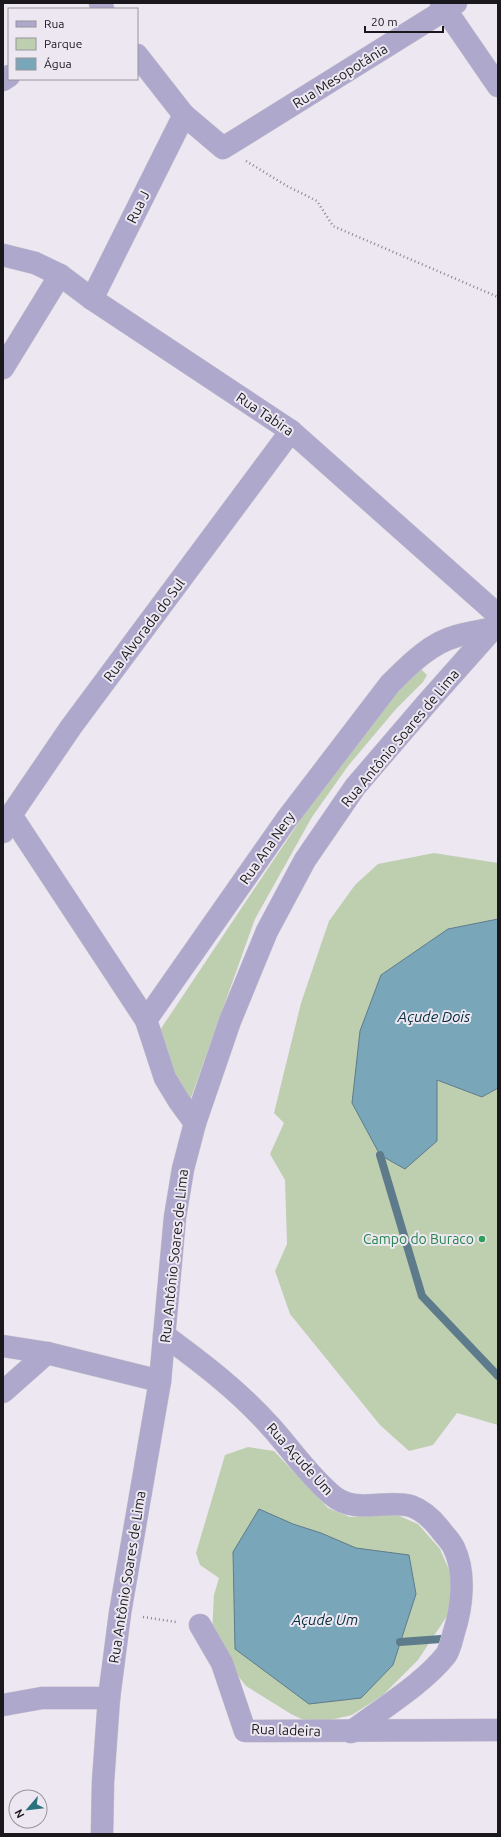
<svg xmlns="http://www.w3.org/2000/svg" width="501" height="1837" font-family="Ubuntu,sans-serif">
<rect width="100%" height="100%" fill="#ede7f2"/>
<!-- green -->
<g fill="#becfb0">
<polygon points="421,669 427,675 423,682 396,709 348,766 312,817 255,919 188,1106 178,1087 160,1030 309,807 406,680"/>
<polygon points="434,853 498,863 498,919 448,929 381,975 437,1141 437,1080 482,1097 498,1088 498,1425 457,1413 433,1445 409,1451 380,1425 290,1314 275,1271 287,1244 285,1180 270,1154 284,1123 274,1113 301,1003 329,921 355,885 378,864"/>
<polygon points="248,1447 274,1451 328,1508 350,1517 397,1515 418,1524 440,1549 453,1579 449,1613 418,1660 383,1695 352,1715 312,1724 291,1714 246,1686 228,1663 212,1633 214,1595 219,1578 200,1565 196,1553 225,1455"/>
</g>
<!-- water -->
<g fill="#7aa6ba" stroke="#5d7b8b">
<polygon points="498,919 498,1088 482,1097 437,1080 437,1141 405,1169 380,1155 352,1103 360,1031 381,975 448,929"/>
<polygon points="259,1509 293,1524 321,1533 356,1548 409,1555 416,1594 393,1665 361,1698 309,1704 235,1649 233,1552"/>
</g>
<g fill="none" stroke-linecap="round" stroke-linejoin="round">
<!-- stream -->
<g stroke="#5d7b8b" stroke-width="8">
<polyline points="380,1155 422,1296 498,1376"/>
<polyline points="400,1642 441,1639"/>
</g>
<!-- minor casing -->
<g stroke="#c7c2cb" stroke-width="23">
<g id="minor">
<polyline points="100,3 103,9"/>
<polyline points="441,3 498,86"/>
<polyline points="137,55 184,115 223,148 456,3"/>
<polyline points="3,80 9,76"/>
<polyline points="3,255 35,263 60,275 92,299 291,431 498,615"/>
<polyline points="92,299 184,115"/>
<polyline points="3,368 60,275"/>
<polyline points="11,815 146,1020"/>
<polyline points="3,832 11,815 71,727 291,431"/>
<path d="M195,1123L179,1101L165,1078L146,1020L286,820L390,684C409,665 430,643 457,636C469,632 482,631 494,628"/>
<path d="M164,1335C202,1363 239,1391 271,1427C291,1449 308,1475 332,1495C355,1515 385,1499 411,1506C422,1510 433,1520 440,1529C444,1535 451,1541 454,1548C466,1573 462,1607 454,1632C452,1639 450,1649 446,1655C423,1684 381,1709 351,1732"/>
<polyline points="3,1346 47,1353 160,1381"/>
<polyline points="3,1392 47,1353"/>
<polyline points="200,1625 222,1663 245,1731 498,1730"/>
<polyline points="3,1705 42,1698 109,1698"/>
<polyline points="102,1834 103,1782 109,1698 120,1613 160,1381 175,1217 183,1169 195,1123 230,1021 267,931 305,860 355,787 427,703 498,623"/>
</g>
</g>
<!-- path -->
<g stroke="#89858d" stroke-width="2.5" stroke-dasharray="1 3" stroke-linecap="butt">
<polyline points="246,161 287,186 317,201 333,226 498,297"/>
<polyline points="143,1617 176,1622"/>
</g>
<!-- minor -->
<use href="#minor" stroke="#ada8cc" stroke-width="22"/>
</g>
<!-- markers -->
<circle fill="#2e9e5b" stroke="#ede7f2" stroke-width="1.5" cx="482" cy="1239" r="4"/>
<g text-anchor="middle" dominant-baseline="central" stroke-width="4" stroke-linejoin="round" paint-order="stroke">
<!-- street labels -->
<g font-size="14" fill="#1a181c" stroke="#ede7f2">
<text transform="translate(340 76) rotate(-32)">Rua Mesopotânia</text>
<text transform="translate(138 207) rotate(-64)">Rua J</text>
<text transform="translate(265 414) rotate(34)">Rua Tabira</text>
<text transform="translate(144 630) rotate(-53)">Rua Alvorada do Sul</text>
<text transform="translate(400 738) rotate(-50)">Rua Antônio Soares de Lima</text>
<text transform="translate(267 848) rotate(-55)">Rua Ana Nery</text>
<text transform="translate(174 1256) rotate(-84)">Rua Antônio Soares de Lima</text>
<text transform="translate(300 1459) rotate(48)">Rua Açude Um</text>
<text transform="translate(127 1577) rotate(-81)">Rua Antônio Soares de Lima</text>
<text transform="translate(286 1730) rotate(2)">Rua ladeira</text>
</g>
<!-- leisure labels -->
<g font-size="14" fill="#27864d" stroke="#ede7f2" text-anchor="end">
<text x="474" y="1239">Campo do Buraco</text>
</g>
<!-- water labels -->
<g font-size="15" font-style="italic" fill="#032e3c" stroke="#ede7f2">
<text x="434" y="1016">Açude Dois</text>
<text x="325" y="1619">Açude Um</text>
</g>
</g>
<!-- border -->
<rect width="501" height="1837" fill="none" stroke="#1a181c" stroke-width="8"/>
<!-- legend -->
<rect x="8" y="8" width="130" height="72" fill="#ede7f2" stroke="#99949c"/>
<rect x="16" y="21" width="20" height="6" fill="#ada8cc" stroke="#99949c"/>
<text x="44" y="28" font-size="12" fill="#1a181c">Rua</text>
<rect x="16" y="38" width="20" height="12" fill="#becfb0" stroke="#99949c"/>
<text x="44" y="48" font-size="12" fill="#1a181c">Parque</text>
<rect x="16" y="58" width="20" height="12" fill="#7aa6ba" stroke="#99949c"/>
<text x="44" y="68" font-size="12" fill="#1a181c">Água</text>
<!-- north arrow -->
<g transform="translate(28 1809) rotate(242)"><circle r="19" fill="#ede7f2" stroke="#99949c"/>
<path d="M0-3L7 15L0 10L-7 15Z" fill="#2b727f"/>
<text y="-6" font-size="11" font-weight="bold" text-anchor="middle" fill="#1a181c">N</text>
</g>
<!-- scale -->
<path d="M365 26v6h78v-6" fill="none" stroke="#1a181c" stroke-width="2"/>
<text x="371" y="26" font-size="12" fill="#1a181c" stroke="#ede7f2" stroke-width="3" paint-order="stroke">20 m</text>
</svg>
